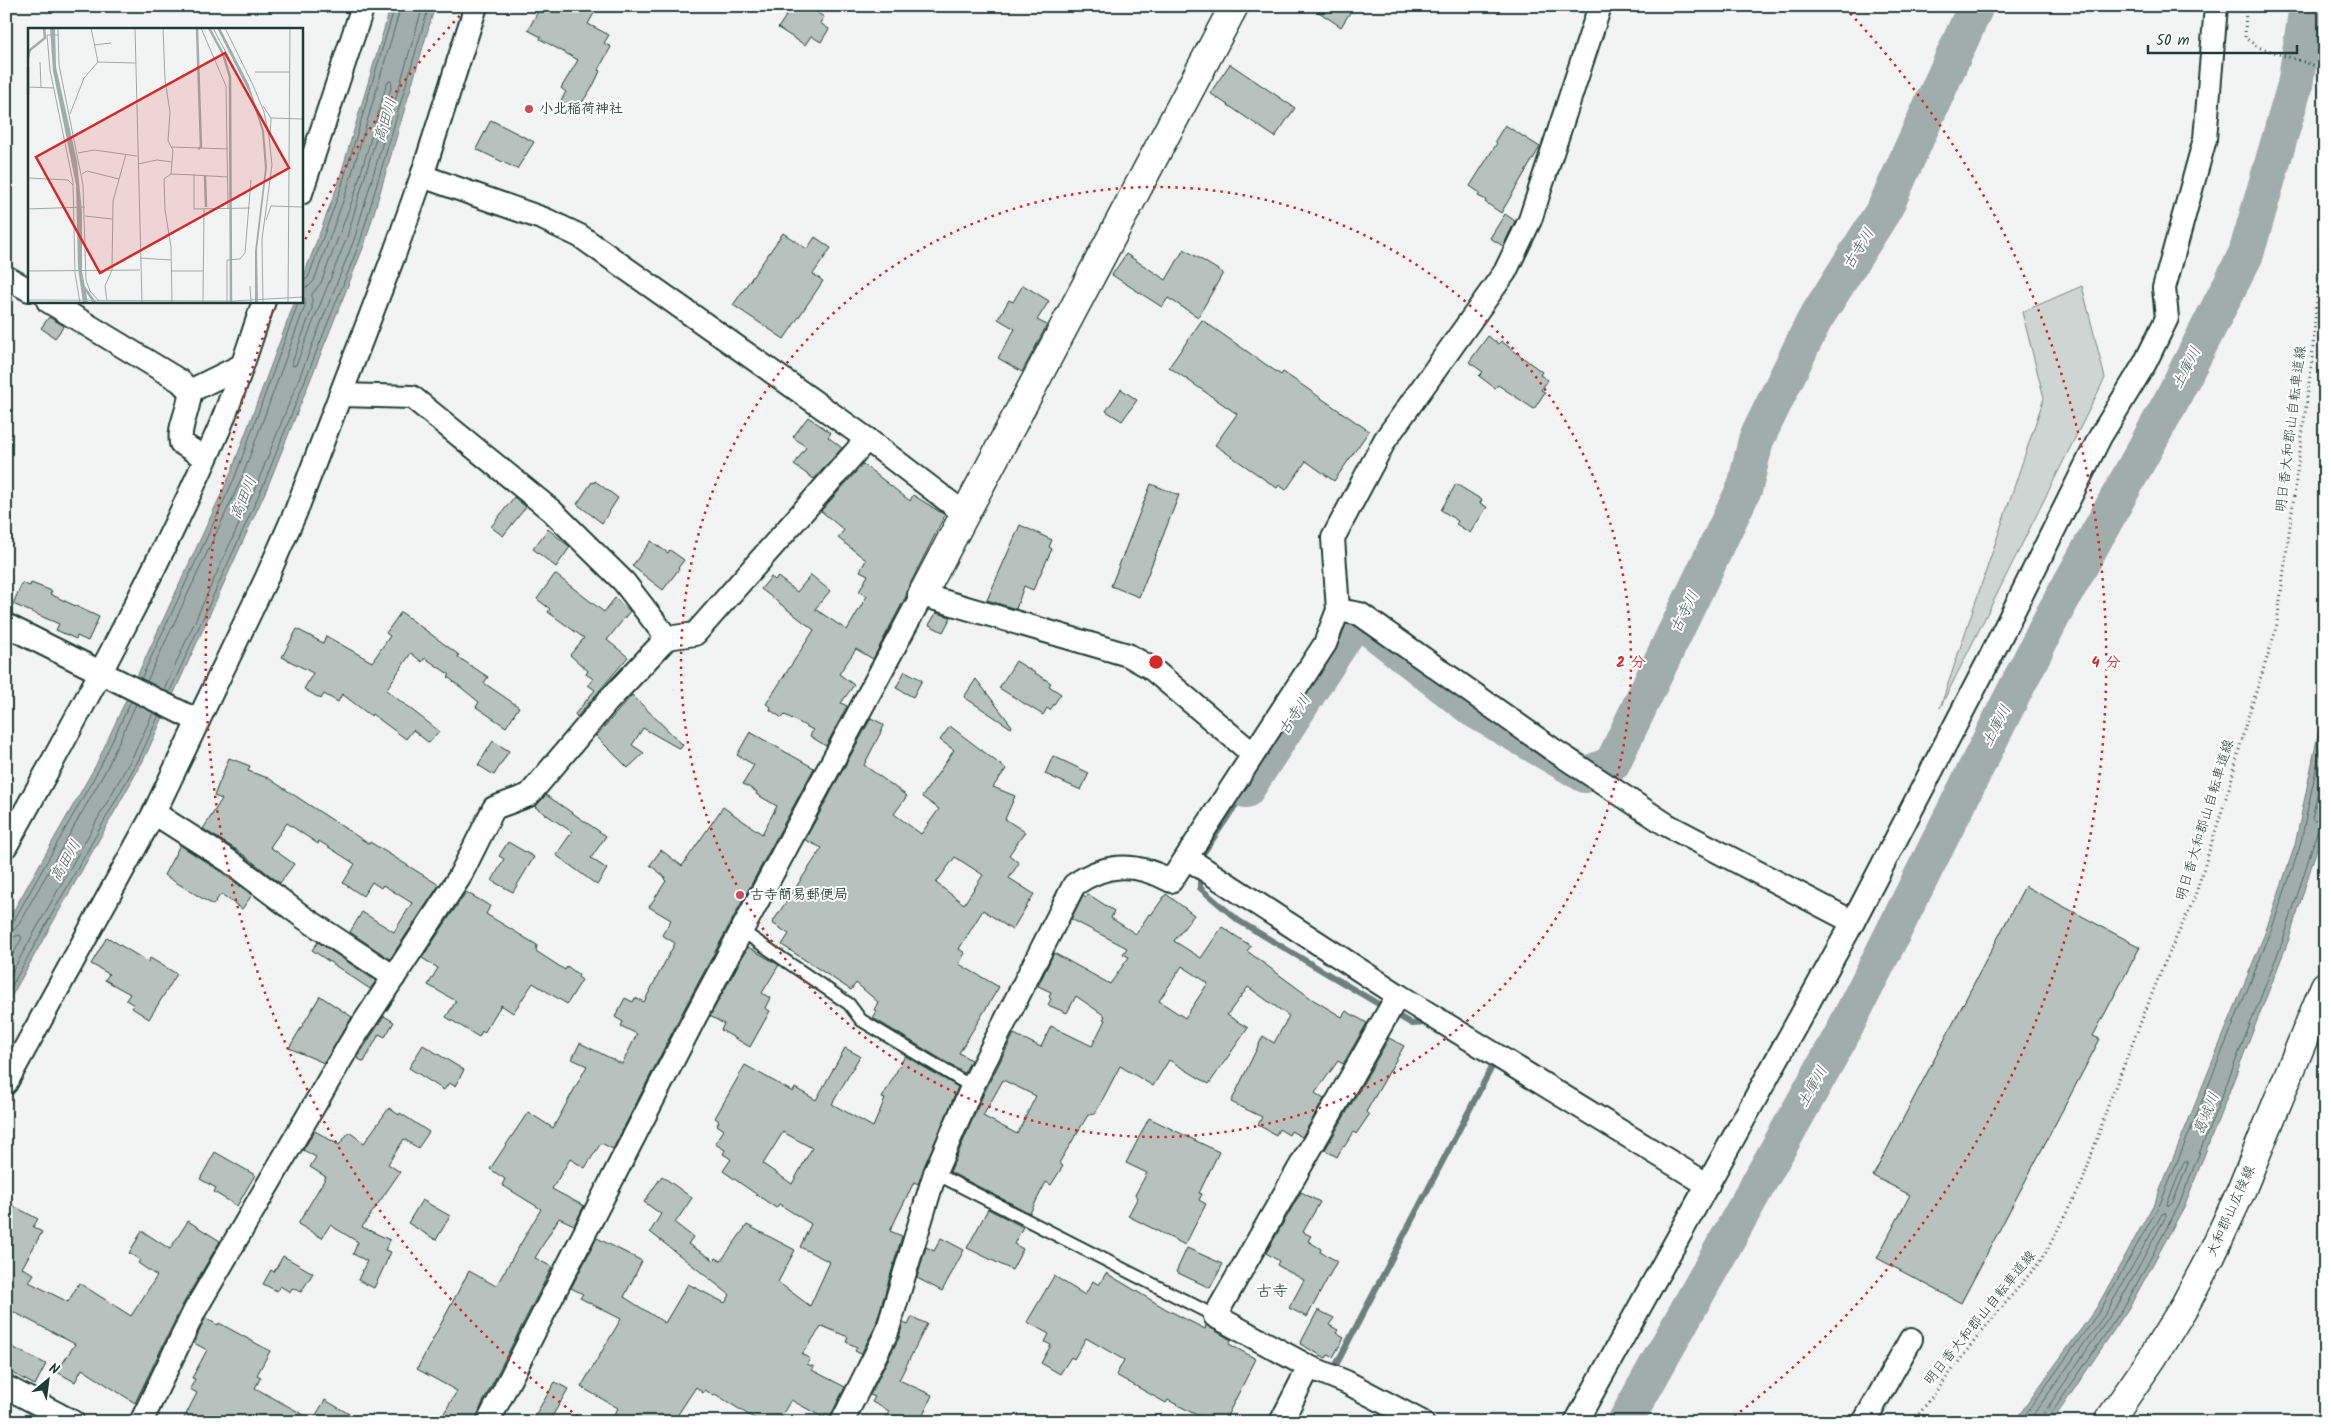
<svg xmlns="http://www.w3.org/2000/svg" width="2331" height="1428" font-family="Kalam,'Klee One',sans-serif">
<rect width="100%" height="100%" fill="#f2f3f3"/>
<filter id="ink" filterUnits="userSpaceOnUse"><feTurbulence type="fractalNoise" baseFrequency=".02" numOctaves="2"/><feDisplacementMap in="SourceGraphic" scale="10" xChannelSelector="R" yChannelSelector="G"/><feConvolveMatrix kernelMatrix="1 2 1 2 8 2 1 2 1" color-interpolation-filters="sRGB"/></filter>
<g filter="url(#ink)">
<!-- green -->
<polygon fill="#ced5d3" stroke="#768984" points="2082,286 2105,378 1940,708 2044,398 2022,312"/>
<!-- water -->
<g fill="#a1adaa" stroke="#6d807b">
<polygon points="391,6 435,6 365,243 267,488 144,759 6,1006 6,924 96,765 230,475 295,301 301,301 301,283 337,187"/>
<polygon points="2325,701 2325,822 2289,939 2184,1207 2130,1306 2052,1422 2014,1422 2097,1307 2156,1200 2265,933 2295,845"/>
</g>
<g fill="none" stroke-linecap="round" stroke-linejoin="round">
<!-- shore -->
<g stroke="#536a63" stroke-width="1">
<polygon points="391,81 392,84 347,237 296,365 293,366 292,363 312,309 312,294 321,283 355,193 387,83"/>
<polyline points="301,282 308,278 341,188 395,6"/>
<polyline points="301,289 309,286 314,281 347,190 401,6"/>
<polyline points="141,679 235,477 299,301"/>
<polyline points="147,681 241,480 305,306 305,299 301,293"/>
<polyline points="164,690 257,484 354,240 423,6"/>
<polyline points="169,693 263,486 360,242 429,6"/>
<polyline points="2325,757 2312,819 2315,821 2325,818"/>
<polyline points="6,925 13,922 100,767 131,701"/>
<polyline points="6,932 14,930 18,925 106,770 136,704"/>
<polyline points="6,939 20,935 22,938 6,967"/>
<polyline points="6,983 134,754 153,713"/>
<polyline points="6,996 140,757 159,715"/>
<polygon points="2187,1161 2188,1164 2173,1202 2168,1207 2167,1204 2184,1162"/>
<polyline points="2020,1422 2101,1309 2161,1202 2270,934 2300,846 2325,726"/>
<polyline points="2028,1422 2106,1313 2162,1214 2165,1213 2166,1216 2120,1301 2044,1413 2042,1422"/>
<polyline points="2048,1422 2049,1417 2126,1304 2179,1205 2284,938 2318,829 2325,825"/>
</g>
<!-- stream -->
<g stroke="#6d807b" stroke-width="6">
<polyline points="1200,862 1200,858 1246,790"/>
<polyline points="1200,872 1200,888 1239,921 1412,1024 1426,1023 1431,1026"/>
<polyline points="1335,1367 1495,1061 1492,1060"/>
</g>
<!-- river -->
<g stroke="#a1adaa" stroke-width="36">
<polyline points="1246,790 1353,624 1363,623 1474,710 1585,775 1612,764 1745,487 1756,440 1814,321 1885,208 1976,6"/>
<polyline points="1625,1422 1840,1038 2052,617 2170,403 2246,254 2295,85 2307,6"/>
</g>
</g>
<!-- building -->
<g fill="#b7c1bd" stroke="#1f3d34" fill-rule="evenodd">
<polygon points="541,6 598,6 588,24 609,35 604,43 611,47 598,70 600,71 594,84 576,112 560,102 566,92 561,88 578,60 540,39 541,37 528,30"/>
<polygon points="770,6 807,6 824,17 820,23 829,29 821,42 811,36 805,45 778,28 786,16"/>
<polygon points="1310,6 1354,6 1341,27"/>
<polygon points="1230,64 1295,108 1275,137 1210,93"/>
<polygon points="491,120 534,142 517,169 476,149"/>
<polygon points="1505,125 1540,147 1501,213 1485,202 1486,200 1478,196 1480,193 1470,186 1497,143 1495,141"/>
<polygon points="1505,214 1515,221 1503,246 1490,238"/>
<polygon points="783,233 807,249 815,237 831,248 813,274 823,281 784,339 733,305"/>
<polygon points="1184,249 1223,273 1198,317 1168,298 1162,307 1112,275 1126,254 1166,280"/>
<polygon points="1023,285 1049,301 1037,320 1047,325 1022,372 998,358 1015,329 998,319 1009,300 1013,302"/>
<polygon points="49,317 64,326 55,338 41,328"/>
<polygon points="1202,320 1281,375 1283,372 1369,431 1334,481 1306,461 1286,490 1279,485 1277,488 1215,445 1237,414 1169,367"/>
<polygon points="1488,336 1498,344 1501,341 1542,372 1540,375 1548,380 1541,390 1545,392 1534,409 1498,385 1495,388 1479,376 1483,372 1469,362"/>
<polygon points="1121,389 1137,400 1122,421 1106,411"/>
<polygon points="808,417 831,433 828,437 842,448 814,479 794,465 806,447 793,437"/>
<polygon points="863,464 910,501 913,495 945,515 908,588 906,596 873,659 856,649 839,674 854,685 841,703 847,706 826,746 810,736 813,730 785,715 782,718 770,710 771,707 766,704 814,630 761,589 771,577 775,580 778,577 797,592 811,575 830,591 815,609 847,630 867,596 859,592 868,575 860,571 866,560 838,538 844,530 821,511"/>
<polygon points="595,481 618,498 602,523 577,504 592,482 594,483"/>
<polygon points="1151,484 1179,495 1139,597 1111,586"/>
<polygon points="1456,484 1482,500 1480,503 1487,507 1470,533 1456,524 1458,521 1441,510"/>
<polygon points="514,497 526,507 503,536 491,527"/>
<polygon points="1020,525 1052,540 1049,547 1052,549 1033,590 1024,586 1016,609 987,600"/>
<polygon points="548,529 570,547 556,567 533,549"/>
<polygon points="651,541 668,553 670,550 684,560 678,568 679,569 663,590 632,566"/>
<polygon points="555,574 604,612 615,598 630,611 607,640 628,657 577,717 575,714 595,690 588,685 593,679 586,674 588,671 570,655 584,638 548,612 550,609 537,599"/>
<polygon points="22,583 30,586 31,583 52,591 50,594 99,617 88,641 77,636 76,639 56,630 59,624 13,604"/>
<polygon points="401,612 459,655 458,657 488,677 484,683 519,707 506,727 476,707 479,702 448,677 450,675 425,658 422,662 411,653 386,690 439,731 429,743 413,730 406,739 372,714 371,716 342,694 338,702 324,694 321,699 304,689 313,673 282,657 297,629 323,643 326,636 372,662 390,636 386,633"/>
<polygon points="936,613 951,617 943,632 929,625"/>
<polygon points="1016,661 1051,683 1049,686 1061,694 1050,710 1047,708 1043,715 999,688"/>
<polygon points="905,671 922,680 913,697 896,688"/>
<polygon points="976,679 1012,726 1011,728 964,697"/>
<polygon points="632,695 683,745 680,749 643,728 632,745 644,753 628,768 596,736"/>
<path d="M871,718L883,724L884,726L864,765L907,796L894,814L921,834L939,809L922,797L954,750L940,740L950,726L1006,769L993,787L1015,796L1005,819L1025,832L1009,855L1019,863L1009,878L1034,894L1012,930L983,910L959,949L965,953L959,964L999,987L959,1053L971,1060L964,1073L873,1018L877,1011L874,1010L878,1002L856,983L851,990L782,945L789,934L772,923L822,848L805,840ZM955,857L983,875L964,904L936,883Z"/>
<polygon points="750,732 814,768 682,1013 613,1149 601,1143 585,1168 570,1159 552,1189 584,1206 574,1225 559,1218 535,1258 552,1267 482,1404 475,1422 439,1422 457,1391 417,1369 469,1271 496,1286 541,1209 502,1185 505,1179 490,1169 528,1112 553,1128 587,1066 572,1059 580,1043 622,1064 637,1034 621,1026 623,1022 615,1017 625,998 633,1002 635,998 644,1002 675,943 662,935 671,920 649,907 666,881 664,879 665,877 650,865 661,850 682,866 723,807 762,834 777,806 756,794 757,792 743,784 754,765 737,755"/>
<polygon points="493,741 509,751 494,775 478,765"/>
<polygon points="1053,756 1089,773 1081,790 1045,774"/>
<polygon points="229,758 250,766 248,771 268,778 369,844 370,842 439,885 390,959 350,932 362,912 394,932 412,903 383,885 381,888 372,882 363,896 343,883 355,864 319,841 318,844 287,823 270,847 294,864 280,883 237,850 203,829 222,799 214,796"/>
<polygon points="546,795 606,836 591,858 607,869 597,885 556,855 572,832 535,807"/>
<polygon points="508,842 534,857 513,892 492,881 504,859 499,856"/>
<polygon points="180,845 221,872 252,895 242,909 221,894 213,905 164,875"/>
<polygon points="2025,886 2140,947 2093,1036 2100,1039 1961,1303 1877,1258 1910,1195 1873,1176"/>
<polygon points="466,892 490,906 486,914 537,945 536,951 565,970 567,966 579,975 578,977 582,980 567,1004 533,983 513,1013 501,1005 484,1033 482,1031 479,1037 446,1017 456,1001 428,985 438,968 422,958"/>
<path d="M1088,894L1114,911L1111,918L1136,934L1149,914L1151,915L1166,894L1194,915L1174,941L1201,958L1222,927L1251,946L1247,951L1312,999L1342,1017L1346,1011L1367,1023L1343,1064L1338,1061L1315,1093L1324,1099L1302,1137L1291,1131L1289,1135L1279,1129L1276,1135L1258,1125L1262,1117L1231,1102L1263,1036L1274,1043L1289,1016L1248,987L1227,1015L1248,1028L1209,1084L1169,1060L1153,1086L1120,1066L1095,1114L1088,1115L1059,1163L1063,1166L1051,1185L1046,1182L1030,1213L950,1172L984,1093L1014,1034L1041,1047L1051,1026L1092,1046L1105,1020L1103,1019L1105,1016L1076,996L1067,1013L1048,1005L1051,999L1049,997L1051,992L1038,986L1054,953L1110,984L1129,957L1123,954L1127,948L1071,919L1083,895L1086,897ZM1182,966L1208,983L1185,1018L1159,1001ZM1003,1080L1036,1096L1017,1134L983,1116Z"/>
<polygon points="107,937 148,962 150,958 177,974 149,1019 132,1008 134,1005 126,1000 130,994 105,980 109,974 91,964"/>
<polygon points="318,942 376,981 370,989 312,950"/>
<polygon points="748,947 779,965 762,993 770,998 765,1008 770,1011 750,1047 721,1030 724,1024 710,1016"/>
<polygon points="320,996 352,1017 324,1063 289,1048"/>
<polygon points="384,1016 394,1022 385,1037 379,1034 364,1062 357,1058"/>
<polygon points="1389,1038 1404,1046 1366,1112 1369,1115 1356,1134 1354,1132 1344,1147 1343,1146 1337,1157 1325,1150"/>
<polygon points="423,1045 464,1070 455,1086 449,1083 444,1090 409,1068"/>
<path d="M845,1048L860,1056L832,1104L873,1127L885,1099L882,1098L905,1056L958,1087L918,1184L914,1182L890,1231L902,1236L875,1327L861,1354L855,1351L857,1347L846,1342L848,1337L822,1326L802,1354L810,1359L807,1364L814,1367L812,1370L845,1387L830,1417L826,1414L824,1418L791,1400L778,1422H760L715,1394L714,1396L705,1390L703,1393L696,1387L673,1422H610L618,1408L581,1387L621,1319L580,1298L583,1294L571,1288L597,1238L642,1261L624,1297L665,1323L688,1284L725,1303L730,1295L650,1232L661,1214L644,1202L662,1176L692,1198L675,1223L693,1237L688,1244L714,1260L716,1258L721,1261L747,1225L795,1250L778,1282L810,1306L830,1262L800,1247L811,1224L779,1204L776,1208L723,1171L731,1159L723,1154L725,1150L715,1144L724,1130L717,1125L719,1121L715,1118L745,1065L793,1092L795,1088L816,1100ZM783,1132L812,1148L792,1184L763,1164Z"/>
<polygon points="389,1108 399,1115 400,1113 429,1132 418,1148 404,1139 388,1164 400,1172 362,1227 390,1240 385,1250 391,1252 374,1288 358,1280 367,1261 353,1254 358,1242 330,1225 322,1238 298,1224 326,1177 310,1167 316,1157 303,1150 315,1131 339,1145 349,1132 364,1143"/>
<polygon points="1149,1118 1219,1152 1199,1193 1202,1194 1199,1200 1206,1204 1185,1245 1128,1216 1138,1197 1135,1195 1147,1173 1126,1163"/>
<polygon points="215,1152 255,1175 237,1206 214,1192 216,1188 200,1179"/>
<polygon points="1301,1192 1320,1202 1303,1232 1311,1236 1308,1241 1321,1249 1320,1252 1337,1261 1307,1317 1289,1308 1304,1280 1277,1265 1279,1261 1266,1253"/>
<polygon points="422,1200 450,1216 436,1240 408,1223"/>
<polygon points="6,1202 38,1219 33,1227 42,1232 22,1268 34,1274 29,1282 68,1302 79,1283 131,1316 157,1276 138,1263 140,1260 129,1253 142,1231 170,1249 188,1221 220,1241 183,1304 135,1403 82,1369 75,1382 57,1372 75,1344 6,1308"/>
<polygon points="988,1209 1023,1227 1014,1244 1023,1249 1012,1270 967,1248"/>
<polygon points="941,1238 964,1250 942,1291 917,1278 926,1247 934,1251"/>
<polygon points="1187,1248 1223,1264 1210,1288 1176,1272"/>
<polygon points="283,1256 313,1273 301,1292 292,1288 290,1292 280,1286 277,1291 263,1284 271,1270 274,1272"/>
<polygon points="1106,1273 1166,1309 1205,1329 1206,1325 1231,1340 1229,1344 1256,1359 1224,1422 1210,1422 1168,1400 1166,1403 1116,1375 1124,1360 1086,1338 1074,1359 1071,1357 1060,1374 1041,1363 1051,1345 1045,1342 1049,1334 1027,1322 1054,1276 1085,1295 1093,1281 1099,1285"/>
<polygon points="1318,1310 1334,1318 1329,1325 1338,1330 1336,1333 1344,1338 1333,1357 1328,1355 1326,1358 1300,1344"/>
<polygon points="912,1317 927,1324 899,1380 932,1395 920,1422 884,1422 889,1411 872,1402 875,1397 870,1395 899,1338 903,1323 908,1325"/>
<polygon points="205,1318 218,1325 219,1323 270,1351 257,1375 261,1377 255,1388 313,1420 325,1400 363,1422 182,1422 197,1393 190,1389 195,1379 192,1378 207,1350 194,1343"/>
<polygon points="6,1344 46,1364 35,1385 6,1370"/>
<polygon points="555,1382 568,1389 549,1422 531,1422"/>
</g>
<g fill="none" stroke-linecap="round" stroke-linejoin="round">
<!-- service casing -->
<g stroke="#1f3d34" stroke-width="15">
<g id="service">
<polyline points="742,931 849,1004 861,1020 972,1087"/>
<polyline points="935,1173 1215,1316"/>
</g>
</g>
<!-- minor casing -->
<g stroke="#1f3d34" stroke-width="26">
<g id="minor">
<polyline points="422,176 544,219 580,236 867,439 965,514"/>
<polyline points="301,193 363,6"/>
<polyline points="6,277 29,290"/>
<path d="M48,301L180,381L190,391C190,410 178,425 181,443L205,458"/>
<polyline points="190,391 241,366"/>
<polyline points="342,395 412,397 552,511 624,582 667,638"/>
<polyline points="1338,610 1360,614 1552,749 1667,825 1853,922"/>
<polyline points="6,625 198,721"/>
<polyline points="154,813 229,861 303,917 394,977"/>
<path d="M6,846C82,709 156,573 219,429C236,388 249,344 264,301"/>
<polyline points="1187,858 1398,995 1215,1316 1309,1367 1346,1382 1422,1422"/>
<polyline points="1398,995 1708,1185"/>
<polyline points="6,1083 154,813 267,577 296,511 395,252 422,176 476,6"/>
<polyline points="6,1387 73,1422"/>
<polyline points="141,1422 195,1310 351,1042 459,878 494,808 529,795 608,701 667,638 695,634 867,439"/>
<polyline points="488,1422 694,1019 922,595 1128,655 1151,668 1253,754"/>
<path d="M842,1422L887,1332L935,1173L972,1087L1074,885C1106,862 1137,862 1171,881L1325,644L1338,610L1333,538L1385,440L1505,272L1530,220L1600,6"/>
<polyline points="1281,1422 1309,1367"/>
<polyline points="1576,1422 1853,922 1988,662 2100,437 2145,363 2167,318 2164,288 2205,139 2216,6"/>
<polyline points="1864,1422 1911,1339"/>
</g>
</g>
<!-- tertiary casing -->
<g stroke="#1f3d34" stroke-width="31">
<polyline id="tertiary" points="922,595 1234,6"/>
</g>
<!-- secondary casing -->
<g stroke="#1f3d34" stroke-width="31">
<polyline id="secondary" points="2108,1422 2153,1357 2185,1305 2211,1256 2241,1191 2325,986"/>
</g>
<!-- path -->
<g stroke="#1f3d34" stroke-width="3" stroke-dasharray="1 4" stroke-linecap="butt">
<polyline points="2246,6 2245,38 2258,47 2325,69"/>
<polyline points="1913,1422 1978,1336 2043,1258 2082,1183 2109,1103 2161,971 2194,899 2230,785 2246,723 2276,630 2312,361 2325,188"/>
</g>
<!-- service -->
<use href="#service" stroke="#fff" stroke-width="11"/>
<!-- minor -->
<use href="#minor" stroke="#fff" stroke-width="22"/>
<!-- tertiary -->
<use href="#tertiary" stroke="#fff" stroke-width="28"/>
<!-- secondary -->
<use href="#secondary" stroke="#fff" stroke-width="28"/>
</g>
</g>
<!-- distance rings -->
<g fill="none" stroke="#d62828" stroke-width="2.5" stroke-dasharray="2.5 5">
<circle cx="1156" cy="662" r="475"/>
<path d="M584 1421A950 950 0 0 1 275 306M302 246A950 950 0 0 1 467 8M1845 8A950 950 0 0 1 1728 1421"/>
</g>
<!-- markers -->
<g fill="#d1495b" stroke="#fff" stroke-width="2">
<circle cx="529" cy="109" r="5"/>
<circle cx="740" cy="895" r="5"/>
</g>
<g text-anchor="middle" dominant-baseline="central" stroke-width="4" stroke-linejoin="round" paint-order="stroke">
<!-- poi labels -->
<g font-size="14" font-weight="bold" fill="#1f3d34" stroke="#fff" text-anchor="start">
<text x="539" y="109">小北稲荷神社</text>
<text x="750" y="895">古寺簡易郵便局</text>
</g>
<!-- street labels -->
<g font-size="14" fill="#1f3d34" stroke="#fff">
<text transform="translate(2291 429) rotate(-83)">明日香大和郡山自転車道線</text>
<text transform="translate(2205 820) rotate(-73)">明日香大和郡山自転車道線</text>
<text transform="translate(2231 1211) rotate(-66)">大和郡山広陵線</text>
<text transform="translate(1980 1318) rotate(-51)">明日香大和郡山自転車道線</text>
</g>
<!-- water labels -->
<g font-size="15" font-style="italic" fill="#465f57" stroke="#fff">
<text transform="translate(386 120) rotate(-73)">高田川</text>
<text transform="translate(1859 249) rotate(-58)">古寺川</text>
<text transform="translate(2187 368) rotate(-63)">土庫川</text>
<text transform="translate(244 498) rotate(-67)">高田川</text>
<text transform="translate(1685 612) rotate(-64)">古寺川</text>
<text transform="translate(1295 715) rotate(-57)">古寺川</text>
<text transform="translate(1997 726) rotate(-63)">土庫川</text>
<text transform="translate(66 861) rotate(-60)">高田川</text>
<text transform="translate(1813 1087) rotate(-61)">土庫川</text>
<text transform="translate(2207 1114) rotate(-68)">葛城川</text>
</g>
<!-- quarter labels -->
<g font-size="16" fill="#1f3d34" stroke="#fff">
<text x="1272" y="1291">古寺</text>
</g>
</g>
<!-- overview -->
<g transform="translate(28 28)">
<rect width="275" height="275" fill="#f2f3f3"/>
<path d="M22,0H27L28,39L49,133L54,184V243L60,275H55L50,240L48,157L25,43ZM189,0H192L221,57L236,103L239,139L229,222L230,275H227V223L237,141L234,103L222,66Z" fill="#a1adaa"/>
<path fill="none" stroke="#a1adaa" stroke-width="2.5" d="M169,0L173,119L170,121M181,0L195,26L202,49L203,274M0,29L2,22L17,10L16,0M0,39V67M177,148L178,179M56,259L67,275"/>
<path fill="none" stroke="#9eaaa7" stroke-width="1" d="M30,0L31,37L55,157L58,252L62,263L71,273M107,0L114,275M135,0L137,52L142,84L140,113L145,122L143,146M173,0L198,58L200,180M185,0L201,30M197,0L225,57L236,84L241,109L244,137L234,211L235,275M31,7H19L22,42L45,154L47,245L52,275M66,17L83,15M12,34L13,60M70,34L108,35M227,44H262M0,59L26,60M235,78L243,90L275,91M42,86L56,50L70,34L63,0M242,107L243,90M144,119L200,121M50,125L66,122L109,128M110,136L129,132L144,134M54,146L59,143L91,151M166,147L200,149M0,150L40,152L45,157M0,181L57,179M57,188L84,191M238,192L243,178L275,179M112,230L143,232M0,243L112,242M143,243H176M222,258L223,274M0,272L206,273L275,269M79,273L77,258L84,242L85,173L98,126M199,273V232L212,231L217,225L223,152M175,274L176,181M144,275L143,219L137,182L136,151L143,146L166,147V181L222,180M260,275L262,0"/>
<path fill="#d62828" fill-opacity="0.15" stroke="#d62828" stroke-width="2.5" d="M197,25L261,140L72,245L8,129Z"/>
<rect width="275" height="275" fill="none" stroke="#1f3d34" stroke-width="2.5"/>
</g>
<circle cx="1156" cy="662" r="8" fill="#d62828" stroke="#fff" stroke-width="2.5"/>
<g font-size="15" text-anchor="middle" font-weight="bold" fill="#d62828" stroke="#fff" stroke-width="4" stroke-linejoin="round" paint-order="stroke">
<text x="1631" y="667">2 分</text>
<text x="2106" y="667">4 分</text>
</g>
<!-- margin -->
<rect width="2331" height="1428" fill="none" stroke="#fff" stroke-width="25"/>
<rect x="12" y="12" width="2306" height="1403" fill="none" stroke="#1f3d34" stroke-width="2" filter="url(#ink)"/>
<!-- north arrow -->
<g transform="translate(48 1380) rotate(29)" stroke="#ffffff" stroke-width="4" paint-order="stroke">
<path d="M0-4L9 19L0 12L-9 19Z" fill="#1f3d34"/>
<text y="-8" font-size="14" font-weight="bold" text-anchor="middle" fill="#1f3d34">N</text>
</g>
<!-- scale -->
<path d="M2148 45v8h149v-8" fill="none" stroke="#1f3d34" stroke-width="2.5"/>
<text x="2156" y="45" font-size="15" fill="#1f3d34" stroke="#ffffff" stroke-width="4" paint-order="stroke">50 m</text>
</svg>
